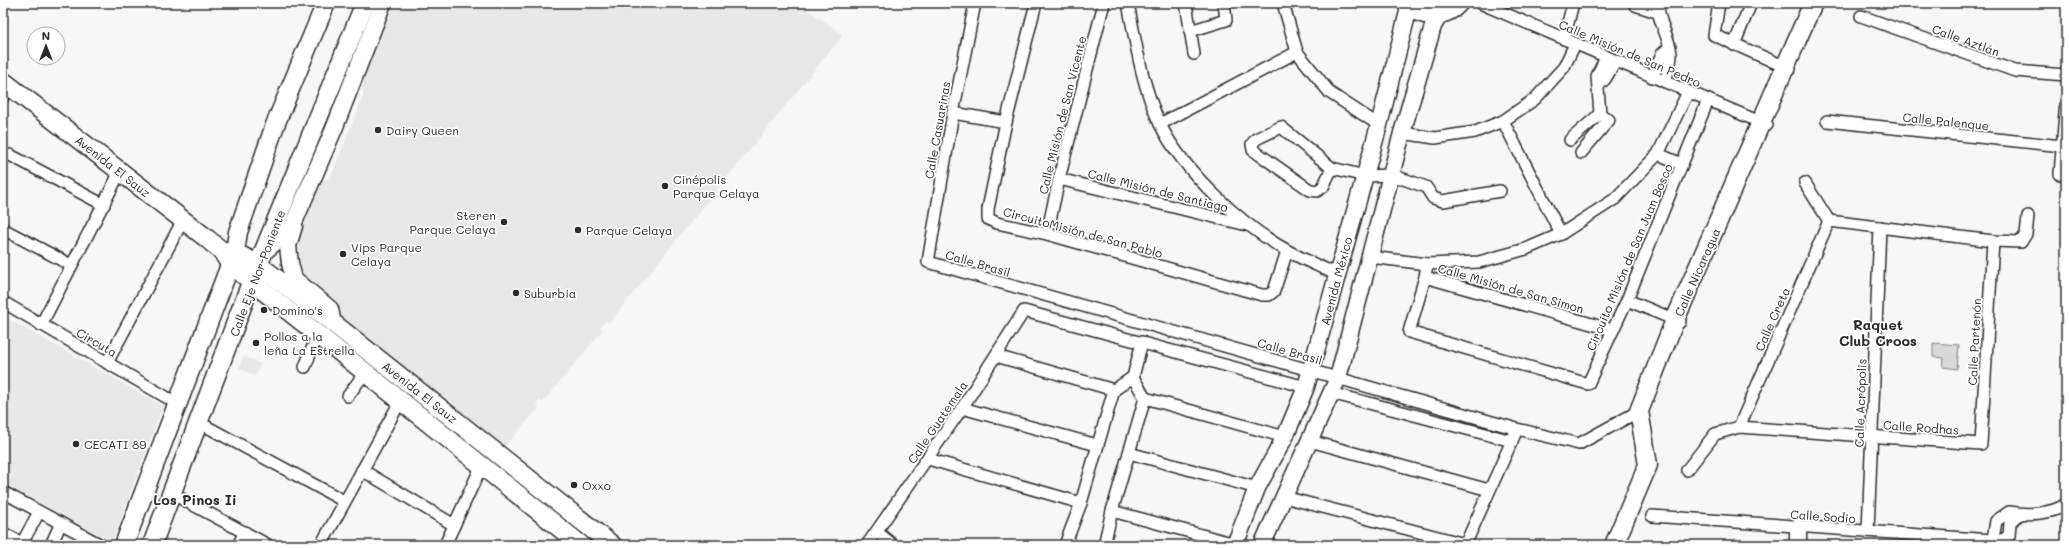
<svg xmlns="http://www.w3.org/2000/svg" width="2069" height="548" font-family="Mali,sans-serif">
<rect width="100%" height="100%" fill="#f7f7f7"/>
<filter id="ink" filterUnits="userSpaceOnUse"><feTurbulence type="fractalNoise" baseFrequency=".025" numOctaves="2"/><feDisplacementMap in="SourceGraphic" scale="8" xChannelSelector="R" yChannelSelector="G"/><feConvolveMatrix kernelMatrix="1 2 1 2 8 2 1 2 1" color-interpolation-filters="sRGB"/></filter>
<g filter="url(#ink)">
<!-- built -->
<g fill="#e8e8e8">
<polygon points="387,3 799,3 843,35 609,323 605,321 600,328 603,330 543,402 540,400 536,405 539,408 503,448 306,287 295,261 296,242 321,179 330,179 363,97 361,72"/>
<polygon points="3,316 163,406 112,542 3,483"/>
<polygon points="244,356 261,364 255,376 239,368"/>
</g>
<!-- green -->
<polygon fill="#d9d9d9" stroke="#828282" points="1933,343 1959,345 1957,369 1943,367 1944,358 1933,357"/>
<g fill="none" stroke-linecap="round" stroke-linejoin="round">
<!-- street casing -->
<g stroke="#2b2b2b" stroke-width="14">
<g id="street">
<polyline points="975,3 953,113 928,262 1517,429 1579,444 1639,411"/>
<polyline points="1036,3 1006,122 988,209 988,219 997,223 1047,234 1262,295 1269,295 1274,291 1287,251"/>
<path d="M1128,3C1136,44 1142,86 1160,124C1183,171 1242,226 1288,251C1304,260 1321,267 1338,275"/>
<polyline points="1186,3 1194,54"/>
<polyline points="1283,3 1297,52 1330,93 1379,125"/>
<polyline points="1480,3 1767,125"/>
<polyline points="1635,3 1635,5 1657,12"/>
<path d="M1658,3C1657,22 1670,36 1671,55C1671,63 1667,74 1665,82"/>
<polyline points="1719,3 1714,35 1790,69"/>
<polyline points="1861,16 2015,71 2066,75"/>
<polyline points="1190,31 1226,20 1224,3"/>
<polyline points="1564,39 1573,3"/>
<polyline points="1734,45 1751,3"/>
<polyline points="1652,77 1662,54 1670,47"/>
<polyline points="1599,85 1605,79 1616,61"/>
<polyline points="3,97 7,85"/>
<polyline points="2066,101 2060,174 2066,174"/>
<polyline points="953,113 1006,122"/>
<polyline points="1503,121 1561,234"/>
<polyline points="1827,121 2062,146"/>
<polyline points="1160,124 1297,52"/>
<polyline points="1402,133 1435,138 1475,132 1503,121 1535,99 1564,67 1575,44"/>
<polyline points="1570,140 1600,114"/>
<polyline points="1581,153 1609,120 1600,114 1597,76 1606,57"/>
<polyline points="1658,154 1682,164"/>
<polyline points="10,155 104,205"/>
<polyline points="1332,168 1323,187 1317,191 1310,190 1253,150 1252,144 1256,139 1281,127 1332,168 1365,176 1392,175 1426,187 1433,198 1443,201 1500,191"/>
<polyline points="1059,179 1247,225"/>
<polyline points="1805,183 1829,221"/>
<polyline points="1829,221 1993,241 2021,242 2026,234 2028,216"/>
<polyline points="3,229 71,265"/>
<polyline points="1047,234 1059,179 1104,3"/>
<polyline points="1370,257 1427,264 1479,262 1526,249 1561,234 1615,199 1658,154 1688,92"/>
<polyline points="1427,264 1425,277 1409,332 1588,384 1627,300 1708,100"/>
<polyline points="1425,277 1613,330"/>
<polyline points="1627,300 1680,322"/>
<polyline points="3,302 178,404"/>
<polyline points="41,325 120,172"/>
<polyline points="996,356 1114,390"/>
<polyline points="107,363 183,220"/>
<polyline points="305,367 318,333"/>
<polyline points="1331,393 1512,441"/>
<polyline points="348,396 366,371"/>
<polyline points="1145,398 1285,437"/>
<polyline points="962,408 1097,445"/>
<polyline points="200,423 344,501"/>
<polyline points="1739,427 1829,221"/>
<polyline points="1310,441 1489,490"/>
<polyline points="1129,453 1257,488"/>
<polyline points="928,459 1081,503"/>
<polyline points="362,470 454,525"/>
<polyline points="1687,470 1715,434 1739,427 1981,444 1993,241"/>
<polyline points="3,492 101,545"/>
<polyline points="171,493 268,545"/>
<polyline points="1284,497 1465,544"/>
<polyline points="1112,511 1235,544"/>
<polyline points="1652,516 1992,540 1998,542 2009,536 2010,523 2020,514"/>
<polyline points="1868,531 1880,227"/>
<polyline points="877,532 893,545"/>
<polyline points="3,533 22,543"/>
<polyline points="21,545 39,512"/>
<polyline points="51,545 61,523"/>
<polyline points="238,545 245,532"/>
<polyline points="321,545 401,400"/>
<polyline points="445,545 482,465"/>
<polyline points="867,545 962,408 1024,311 1306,387"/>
<polyline points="1065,545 1081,503 1114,390 1133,377 1142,342"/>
<polyline points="1104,545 1112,511 1145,398 1133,377"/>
<polyline points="1465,545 1515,434"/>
<path d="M1992,545L1996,521L2009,512C2027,515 2051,515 2066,504"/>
</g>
</g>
<!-- secondary casing -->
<g stroke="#2b2b2b" stroke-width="19">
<g id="secondary">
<path d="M1405,3C1418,20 1447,20 1460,3"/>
<polyline points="294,226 288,246 290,263 294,279 330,309 332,319"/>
<polyline points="264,252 286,233 295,220 334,129 383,3"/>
<polyline points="1235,545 1257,488 1285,437 1306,387 1379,125 1409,8"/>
<polyline points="1262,545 1338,378 1402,133 1433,26 1439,16"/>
<polyline points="1798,545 1798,527"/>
</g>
</g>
<!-- primary casing -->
<g stroke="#2b2b2b" stroke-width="21">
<g id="primary">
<polyline points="3,81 205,237 222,251 230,264 581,545"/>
<path d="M225,251C251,254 282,284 304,300L612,545"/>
<polyline points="124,545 235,252 238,232 275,125 326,3"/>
<polyline points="152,545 252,280 365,3"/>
<polyline points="1614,545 1648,465 1639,411 1675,320 1813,3"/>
</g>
</g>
<!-- street -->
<use href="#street" stroke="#fff" stroke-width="11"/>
<!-- secondary -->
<use href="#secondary" stroke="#fff" stroke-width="16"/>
<!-- primary -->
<use href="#primary" stroke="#fff" stroke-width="18"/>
</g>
</g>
<!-- markers -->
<g fill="#2b2b2b" stroke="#fff" stroke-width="1.5">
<circle cx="378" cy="130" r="4"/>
<circle cx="665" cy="186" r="4"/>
<circle cx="504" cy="222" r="4"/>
<circle cx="578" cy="230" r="4"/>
<circle cx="343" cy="254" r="4"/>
<circle cx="516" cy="293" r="4"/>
<circle cx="264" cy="310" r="4"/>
<circle cx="256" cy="343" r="4"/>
<circle cx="76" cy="444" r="4"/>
<circle cx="574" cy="485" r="4"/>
</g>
<g text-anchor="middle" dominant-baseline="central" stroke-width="3.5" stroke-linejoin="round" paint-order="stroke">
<!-- street labels -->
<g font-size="12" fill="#2b2b2b" stroke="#fff">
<text transform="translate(1966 40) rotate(20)">Calle Aztlán</text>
<text transform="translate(1630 53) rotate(23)">Calle Misión de San Pedro</text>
<text transform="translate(1062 115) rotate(-76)">Calle Misión de San Vicente</text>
<text transform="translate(1946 121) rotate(6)">Calle Palenque</text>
<text transform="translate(937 130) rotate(-80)">Calle Casuarinas</text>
<text transform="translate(113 166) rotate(38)">Avenida El Sauz</text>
<text transform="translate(1158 190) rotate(14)">Calle Misión de Santiago</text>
<text transform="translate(1083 232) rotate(15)">CircuitoMisión de San Pablo</text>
<text transform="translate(1629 257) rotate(-67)">Circuito Misión de San Juan Bosco</text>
<text transform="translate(978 263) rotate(16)">Calle Brasil</text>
<text transform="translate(1697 272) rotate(-66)">Calle Nicaragua</text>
<text transform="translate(257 273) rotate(-69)">Calle Eje Nor-Poniente</text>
<text transform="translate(1336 281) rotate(-75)">Avenida México</text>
<text transform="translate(1511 288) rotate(16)">Calle Misión de San Simon</text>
<text transform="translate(1772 319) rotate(-66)">Calle Creta</text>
<text transform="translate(97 342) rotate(30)">Circuta</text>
<text transform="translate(1974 342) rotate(-87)">Calle Partenón</text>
<text transform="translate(1290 351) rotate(16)">Calle Brasil</text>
<text transform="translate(420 392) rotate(38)">Avenida El Sauz</text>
<text transform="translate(1860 403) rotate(-88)">Calle Acrópolis</text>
<text transform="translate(937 422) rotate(-56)">Calle Guatemala</text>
<text transform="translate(1921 427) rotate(4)">Calle Rodhas</text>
<text transform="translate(1823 516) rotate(4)">Calle Sodio</text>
</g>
<!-- poi labels -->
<g font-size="12" fill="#2b2b2b" stroke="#fff" text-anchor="start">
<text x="386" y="130">Dairy Queen</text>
<text x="673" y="179">Cinépolis<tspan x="673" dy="14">Parque Celaya</tspan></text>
<text x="496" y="215" text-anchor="end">Steren<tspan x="496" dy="14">Parque Celaya</tspan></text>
<text x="586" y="230">Parque Celaya</text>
<text x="351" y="247">Vips Parque<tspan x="351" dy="14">Celaya</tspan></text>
<text x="524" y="293">Suburbia</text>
<text x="272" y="310">Domino's</text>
<text x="264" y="336">Pollos a la<tspan x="264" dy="14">leña La Estrella</tspan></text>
<text x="84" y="444">CECATI 89</text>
<text x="582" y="485">Oxxo</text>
</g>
<!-- quarter labels -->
<g font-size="14" font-weight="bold" fill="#2b2b2b" stroke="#fff">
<text x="1878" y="324">Raquet<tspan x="1878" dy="16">Club Croos</tspan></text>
<text x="195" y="499">Los Pinos Ii</text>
</g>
</g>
<!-- margin -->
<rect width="2069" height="548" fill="none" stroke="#fff" stroke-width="16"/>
<rect x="8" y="8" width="2053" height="532" fill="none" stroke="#2b2b2b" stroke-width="1.5" filter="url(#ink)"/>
<!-- north arrow -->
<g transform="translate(46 46)"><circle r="19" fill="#ffffff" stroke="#aaaaaa"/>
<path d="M0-3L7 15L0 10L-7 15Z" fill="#2b2b2b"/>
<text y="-6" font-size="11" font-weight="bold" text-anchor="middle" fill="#2b2b2b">N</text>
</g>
</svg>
